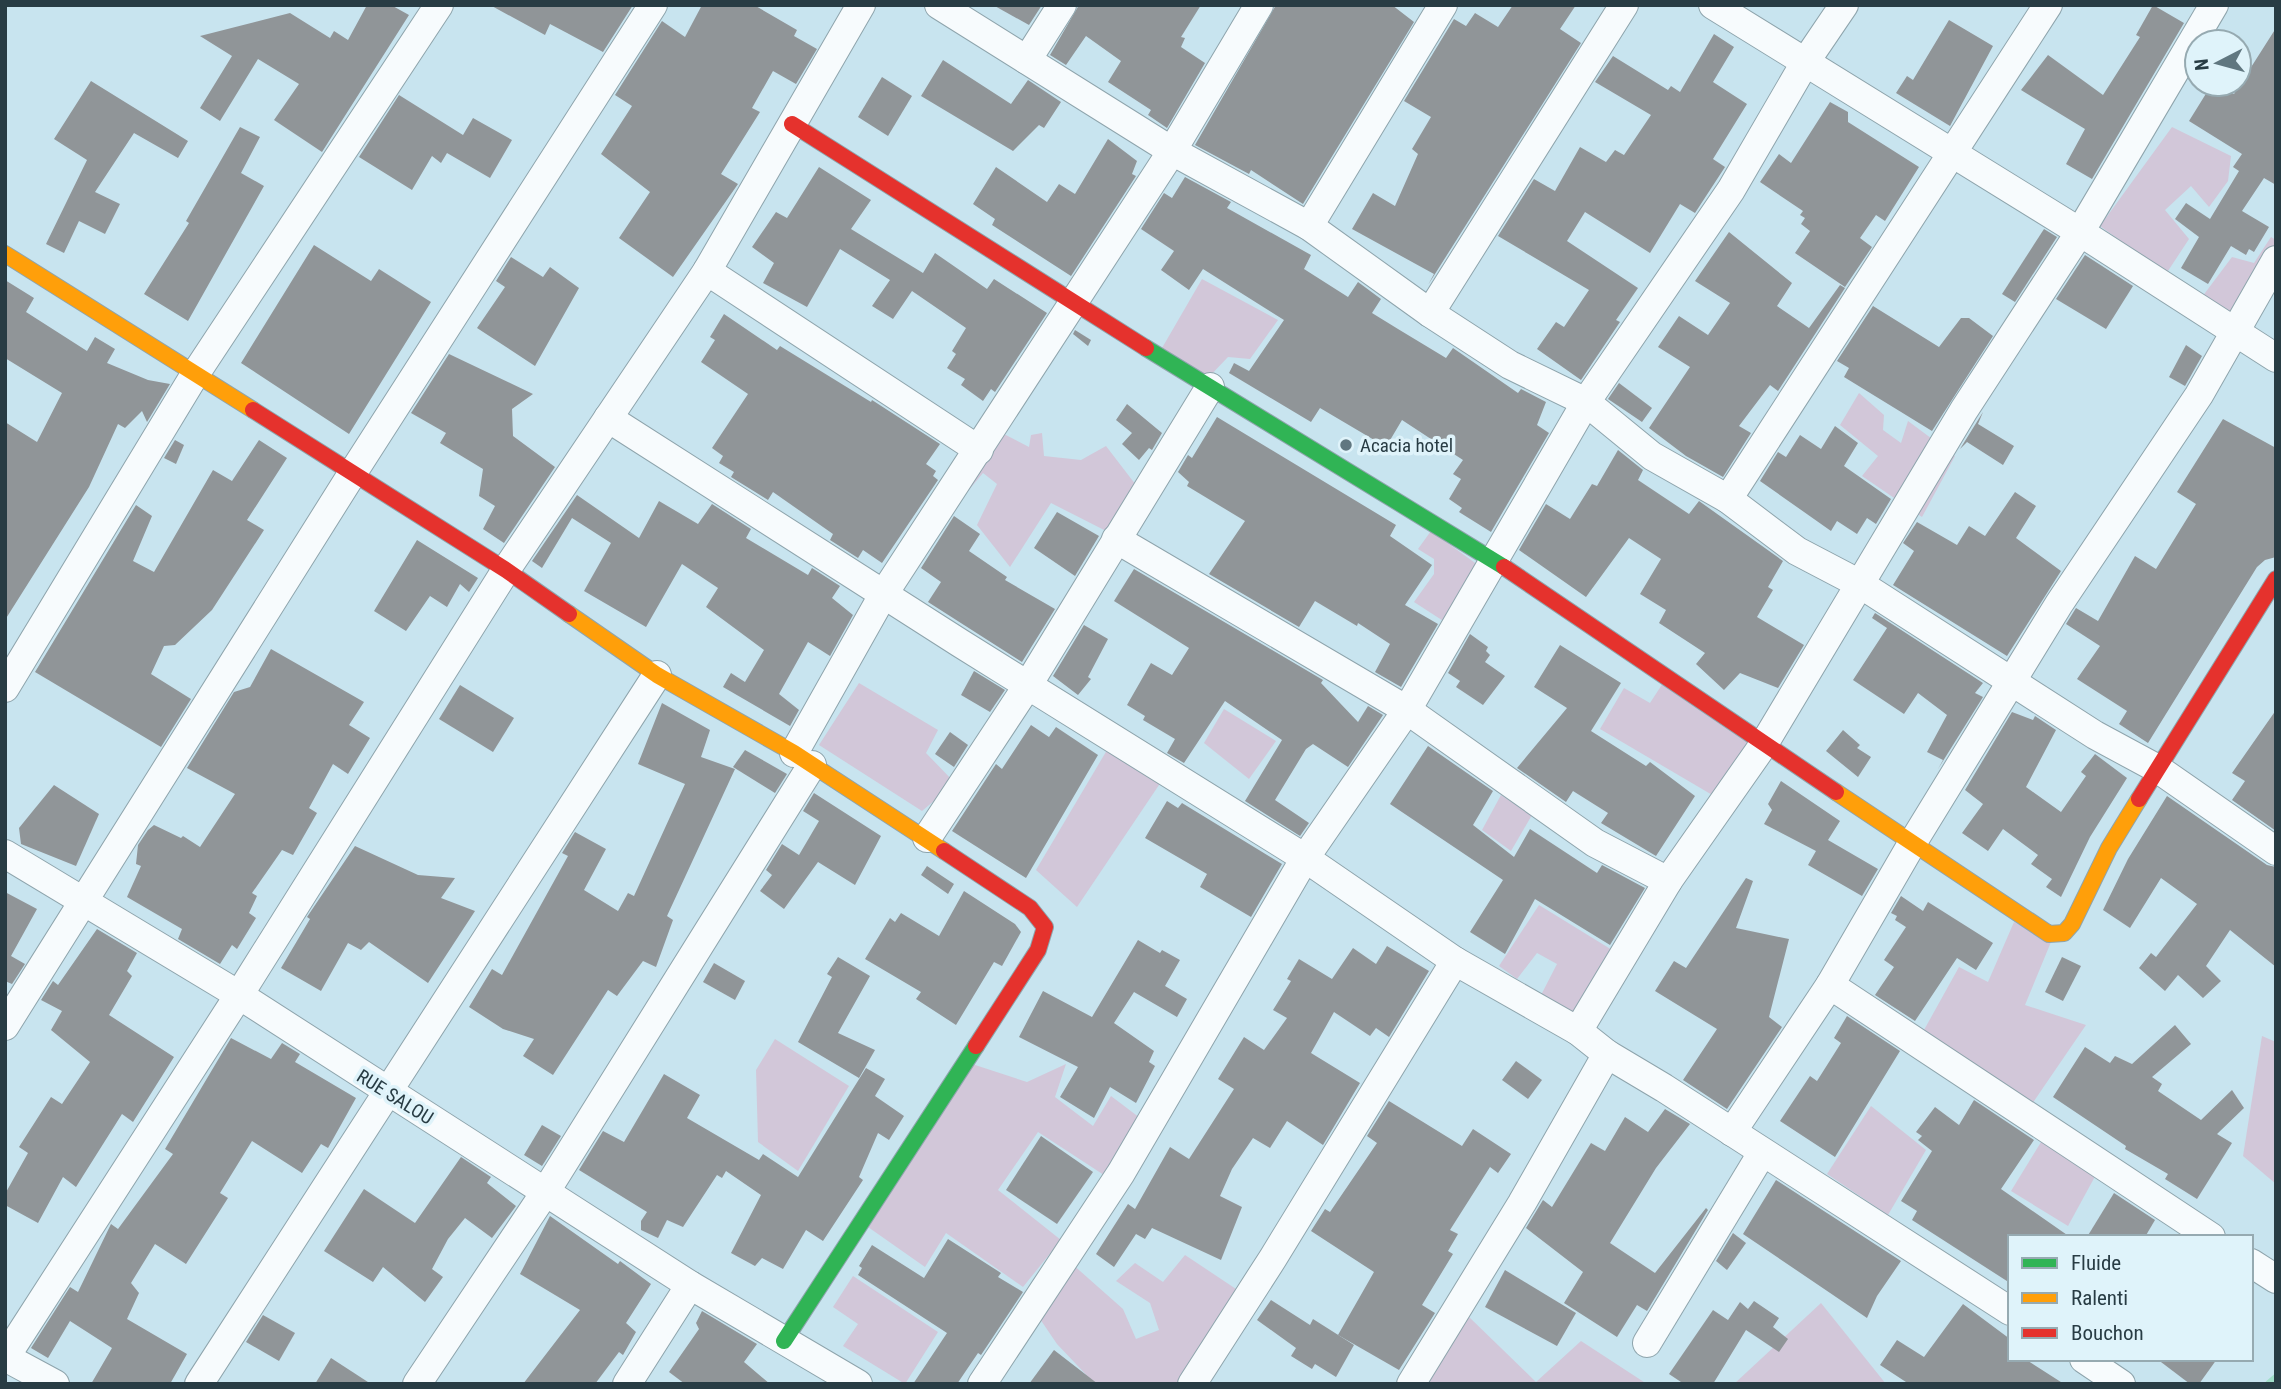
<svg xmlns="http://www.w3.org/2000/svg" width="2281" height="1389" font-family="'Roboto Condensed',sans-serif">
<rect width="100%" height="100%" fill="#c8e4ef"/>
<!-- green -->
<g fill="#d2c7d9">
<polygon points="2172,127 2231,156 2228,181 2209,207 2191,186 2165,210 2189,239 2166,274 2100,226"/>
<polygon points="2271,237 2276,240 2276,248 2232,320 2202,297 2232,257 2254,263"/>
<polygon points="1202,279 1278,320 1250,359 1228,357 1207,379 1162,348"/>
<polygon points="1859,393 1884,415 1883,430 1901,443 1908,421 1955,456 1922,517 1862,476 1878,456 1840,425"/>
<polygon points="998,431 1029,447 1031,435 1042,433 1044,456 1081,460 1106,446 1139,489 1112,534 1051,503 1010,567 977,525 997,484 983,473 968,491 961,482"/>
<polygon points="1431,531 1482,568 1448,624 1414,602 1434,574 1434,559 1418,549"/>
<polygon points="859,683 938,730 926,753 955,783 922,811 819,745"/>
<polygon points="1663,683 1755,742 1714,796 1600,729 1624,688 1650,703"/>
<polygon points="1224,709 1276,741 1249,779 1204,743"/>
<polygon points="1110,745 1161,782 1077,907 1036,870"/>
<polygon points="1501,795 1532,815 1511,851 1482,830"/>
<polygon points="1539,905 1617,953 1574,1020 1540,997 1557,964 1537,953 1517,979 1499,966"/>
<polygon points="2014,922 2051,942 2025,1005 2086,1025 2030,1107 1924,1030 1959,967 1988,982"/>
<polygon points="2262,1036 2276,1042 2276,1184 2243,1156"/>
<polygon points="775,1039 849,1086 798,1171 758,1142 756,1070"/>
<polygon points="969,1063 1027,1082 1066,1064 1055,1097 1093,1126 1111,1096 1144,1121 1107,1177 1038,1132 998,1190 1061,1240 1023,1287 946,1233 925,1267 868,1227"/>
<polygon points="1871,1106 1926,1150 1888,1215 1827,1174"/>
<polygon points="2046,1134 2098,1171 2068,1226 2011,1191"/>
<polygon points="1185,1255 1242,1293 1184,1384 1095,1384 1057,1344 1038,1316 1071,1263 1123,1309 1136,1339 1159,1330 1150,1303 1116,1281 1135,1263 1163,1282"/>
<polygon points="853,1276 938,1332 905,1384 843,1346 858,1324 833,1307"/>
<polygon points="1821,1303 1886,1384 1734,1384"/>
<polygon points="1467,1315 1536,1382 1581,1341 1647,1384 1427,1384"/>
</g>
<g fill="none" stroke-linecap="round" stroke-linejoin="round">
<!-- stream -->
<polyline stroke="#a1dec9" stroke-width="8" points="2269,1384 2276,1378"/>
</g>
<!-- building -->
<g fill="#909598">
<polygon points="367,5 391,5 409,15 322,152 274,120 299,84 258,59 220,121 200,108 232,56 200,36 290,13 330,38 334,31 348,40"/>
<polygon points="490,5 633,5 603,52 550,24 545,35"/>
<polygon points="702,5 754,5 797,30 794,36 817,49 796,84 773,71 752,108 760,112 721,174 738,184 673,277 619,238 650,192 601,154 632,106 615,95 662,21 685,37"/>
<polygon points="993,5 1042,5 1029,25"/>
<polygon points="1079,5 1201,5 1181,37 1185,38 1181,47 1205,63 1167,128 1148,115 1151,110 1108,82 1121,61 1086,36 1066,65 1050,55"/>
<polygon points="1276,5 1392,5 1414,22 1303,204 1251,170 1249,174 1195,145"/>
<polygon points="1513,5 1576,5 1560,29 1581,43 1428,285 1434,274 1352,229 1373,193 1395,206 1418,154 1412,149 1431,117 1404,101 1454,19 1466,26 1475,13 1498,27"/>
<polygon points="2153,5 2184,23 2092,179 2066,164 2085,129 2021,90 2048,55 2103,95 2140,37 2136,35"/>
<polygon points="1949,20 1993,46 1950,126 1896,93 1907,76 1913,80"/>
<polygon points="2276,28 2276,185 2264,178 2242,211 2269,227 2254,252 2249,249 2246,255 2231,246 2208,284 2181,268 2199,237 2175,219 2186,203 2210,219 2239,171 2233,167 2242,154 2189,121 2212,84 2234,94"/>
<polygon points="1714,34 1734,47 1713,82 1747,104 1713,159 1725,167 1695,213 1680,204 1650,253 1585,212 1567,241 1638,288 1616,320 1620,322 1581,380 1537,349 1556,322 1564,327 1589,290 1498,236 1534,179 1555,191 1580,147 1606,162 1615,150 1624,155 1651,115 1595,82 1613,56 1668,90 1671,86 1680,92"/>
<polygon points="943,60 1011,104 1028,80 1061,102 1044,128 1039,125 1013,151 921,96"/>
<polygon points="882,77 912,96 888,136 858,117"/>
<polygon points="91,81 188,141 178,158 134,133 95,192 120,204 105,234 79,221 64,253 46,244 87,160 54,139"/>
<polygon points="399,95 463,135 473,118 512,140 490,178 447,153 441,163 432,156 412,190 359,157"/>
<polygon points="1830,102 1848,112 1848,122 1919,167 1885,221 1876,215 1860,238 1872,247 1845,287 1795,253 1810,231 1801,224 1805,218 1800,215 1803,211 1760,182 1779,154 1791,163"/>
<polygon points="240,127 260,137 241,173 264,186 188,321 144,294 189,223 186,221"/>
<polygon points="1108,139 1137,161 1132,174 1136,176 1071,276 992,225 995,219 973,204 996,167 1047,202 1059,184 1075,194"/>
<polygon points="819,167 871,200 851,229 923,273 935,253 987,289 994,279 1047,313 995,392 991,389 983,401 961,385 965,379 947,368 956,354 952,351 966,328 912,291 893,319 872,306 890,280 840,249 807,307 763,283 774,263 752,247 776,212 787,218"/>
<polygon points="1185,177 1231,202 1227,208 1311,255 1304,269 1348,297 1358,282 1381,299 1372,313 1398,329 1446,358 1453,348 1518,393 1521,389 1546,402 1537,425 1549,433 1491,532 1459,512 1462,508 1449,499 1461,479 1453,474 1463,460 1402,420 1386,447 1320,408 1311,422 1229,373 1234,363 1249,371 1284,320 1203,269 1189,290 1161,270 1174,251 1141,229 1164,193 1172,198"/>
<polygon points="2044,229 2057,237 2015,302 2002,294"/>
<polygon points="1729,232 1792,283 1777,306 1809,328 1840,285 1845,288 1778,391 1770,385 1739,426 1751,433 1723,477 1686,456 1649,428 1690,367 1658,347 1679,316 1708,335 1730,303 1695,281"/>
<polygon points="314,245 371,281 379,269 431,302 349,434 241,363"/>
<polygon points="2085,255 2133,286 2106,329 2056,299"/>
<polygon points="511,257 543,277 550,267 579,288 535,366 477,328 505,287 496,281"/>
<polygon points="5,280 34,298 26,312 87,351 95,337 115,349 107,363 148,380 170,384 147,422 142,411 125,428 118,424 89,487 5,620 5,422 37,442 62,393 5,358"/>
<polygon points="1873,306 1939,347 1961,318 1969,318 1993,336 1932,431 1844,377 1849,368 1837,361"/>
<polygon points="724,314 777,350 780,346 871,402 872,400 940,444 926,464 936,471 933,476 938,480 882,563 863,550 858,558 830,540 833,534 773,492 768,500 731,477 734,472 719,463 723,456 712,448 748,394 701,362 715,340 710,337"/>
<polygon points="1075,330 1091,340 1088,346 1073,334"/>
<polygon points="2186,345 2202,356 2185,386 2169,377"/>
<polygon points="449,354 533,394 512,409 513,436 555,467 504,543 483,529 495,506 479,496 483,469 440,443 446,433 411,413"/>
<polygon points="1619,383 1652,408 1642,422 1608,399"/>
<polygon points="1127,404 1162,433 1152,450 1149,448 1139,460 1122,444 1132,433 1116,420"/>
<polygon points="1983,412 1978,424 2014,446 2003,465 1967,442 1960,449"/>
<polygon points="1217,417 1396,525 1390,536 1432,565 1405,605 1438,624 1401,687 1375,672 1390,644 1358,623 1357,626 1315,601 1299,627 1209,574 1245,521 1187,486 1189,482 1178,472 1188,455 1192,458"/>
<polygon points="2223,419 2276,448 2276,557 2265,560 2257,567 2148,743 2119,724 2127,711 2077,679 2100,646 2066,624 2076,608 2098,621 2135,556 2156,569 2196,504 2177,492"/>
<polygon points="1835,426 1858,443 1844,466 1891,499 1876,524 1867,518 1857,534 1837,521 1831,531 1760,481 1778,452 1786,457 1800,435 1821,449"/>
<polygon points="175,440 184,445 176,464 164,458"/>
<polygon points="259,440 287,458 247,520 264,530 212,610 175,645 164,646 151,674 191,699 161,747 35,672 136,505 152,516 133,561 154,572 213,470 232,481"/>
<polygon points="1618,450 1643,470 1638,480 1689,514 1699,501 1783,561 1768,587 1773,590 1757,617 1804,645 1778,688 1740,673 1724,690 1696,664 1705,653 1659,623 1666,610 1640,594 1661,559 1629,538 1586,597 1519,550 1546,504 1570,519 1592,484 1597,486"/>
<polygon points="2015,492 2036,506 2016,538 2061,571 2007,656 1893,585 1914,551 1903,543 1917,522 1957,545 1969,526 1985,536"/>
<polygon points="577,495 639,538 659,501 698,524 712,504 751,529 746,538 808,575 812,568 840,586 832,598 853,615 830,656 808,642 779,694 799,710 790,726 723,687 731,673 745,682 764,650 706,607 718,588 682,564 646,627 584,591 611,543 572,518 542,568 532,561"/>
<polygon points="1057,512 1099,536 1075,576 1034,548"/>
<polygon points="954,516 980,534 969,551 1007,577 1005,580 1055,609 1022,662 928,602 941,582 921,568"/>
<polygon points="417,540 478,578 469,592 460,584 447,607 430,596 406,631 374,611"/>
<polygon points="1134,569 1323,680 1321,683 1358,722 1368,706 1383,715 1348,767 1313,744 1306,749 1275,800 1309,823 1300,836 1245,801 1282,740 1225,701 1184,763 1167,753 1175,739 1143,720 1145,716 1127,705 1151,663 1172,675 1189,648 1114,601"/>
<polygon points="1875,613 1983,683 1975,693 1983,697 1938,769 1943,760 1927,752 1947,715 1918,693 1904,714 1853,680 1887,628 1872,618"/>
<polygon points="1084,625 1108,639 1088,677 1091,679 1078,695 1053,676"/>
<polygon points="1470,634 1488,647 1486,651 1490,655 1485,662 1505,676 1483,705 1456,687 1460,681 1448,673"/>
<polygon points="1560,645 1621,683 1591,731 1646,766 1650,762 1695,796 1656,856 1601,823 1608,813 1573,791 1566,802 1517,768 1567,708 1534,687"/>
<polygon points="271,649 364,702 349,725 370,738 348,774 333,764 309,808 317,813 293,855 282,850 252,893 257,896 249,913 256,918 237,949 232,945 220,964 178,939 182,929 127,897 141,866 136,864 138,845 148,830 154,825 181,838 183,836 200,847 235,794 187,768 234,692 250,687"/>
<polygon points="974,671 1005,690 990,712 961,695"/>
<polygon points="460,685 514,718 493,752 439,719"/>
<polygon points="662,703 710,730 701,757 735,769 667,916 673,920 656,967 643,961 617,996 608,990 553,1075 523,1056 534,1039 503,1029 469,1007 492,969 502,975 568,856 562,853 575,832 606,849 584,890 618,911 628,893 634,896 685,784 638,764"/>
<polygon points="2276,710 2276,831 2232,800 2245,781 2232,773"/>
<polygon points="2012,712 2033,720 2035,716 2056,730 2026,787 2061,812 2086,776 2081,772 2095,754 2127,778 2090,837 2061,897 2046,887 2052,879 2031,864 2038,855 2003,829 1988,851 1962,833 1983,804 1965,790"/>
<polygon points="1031,725 1049,737 1056,727 1098,755 1026,878 952,831 996,764 1002,769"/>
<polygon points="1843,730 1860,745 1857,748 1871,757 1858,777 1826,751"/>
<polygon points="950,732 968,745 954,767 935,754"/>
<polygon points="1428,746 1493,791 1473,825 1514,857 1530,829 1597,873 1602,865 1645,888 1610,945 1535,899 1505,954 1470,932 1503,880 1390,804"/>
<polygon points="745,750 787,774 775,793 733,767"/>
<polygon points="1781,781 1840,821 1828,840 1878,869 1862,896 1808,865 1816,851 1764,824 1772,810 1768,804"/>
<polygon points="54,785 99,814 76,866 21,844 19,828"/>
<polygon points="814,793 881,836 855,885 818,862 784,909 760,891 772,875 766,870 782,844 799,855 819,821 803,811"/>
<polygon points="2167,796 2267,865 2276,867 2276,967 2230,930 2206,966 2221,981 2203,998 2178,975 2165,991 2139,968 2151,953 2156,957 2197,904 2161,878 2130,928 2103,910 2128,859"/>
<polygon points="1167,801 1178,808 1182,803 1282,864 1251,917 1200,887 1207,874 1145,838"/>
<polygon points="355,846 418,875 455,878 441,898 475,911 428,983 369,942 361,950 348,943 321,991 281,968 310,919 307,917"/>
<polygon points="927,866 954,884 948,894 921,875"/>
<polygon points="1746,878 1753,881 1736,928 1789,939 1769,1017 1782,1027 1727,1109 1683,1080 1717,1029 1655,991 1674,961 1686,968"/>
<polygon points="964,891 1015,924 1021,932 1002,966 994,962 956,1025 916,999 921,992 865,959 890,918 895,922 901,913 939,936"/>
<polygon points="5,892 37,909 11,956 25,964 12,984 5,981"/>
<polygon points="1901,896 1923,911 1928,902 1993,943 1976,970 1957,958 1915,1021 1875,995 1894,967 1884,960 1906,927 1895,920 1897,916 1891,913"/>
<polygon points="97,929 137,953 127,971 132,976 109,1015 174,1057 133,1122 122,1114 76,1187 63,1177 38,1223 5,1205 5,1194 28,1153 19,1147 51,1097 62,1104 90,1062 51,1030 62,1011 41,1000 53,981 58,985"/>
<polygon points="1138,940 1160,953 1162,950 1180,960 1165,986 1187,999 1177,1017 1134,992 1114,1023 1154,1051 1149,1062 1155,1066 1136,1103 1110,1087 1094,1118 1060,1097 1078,1067 1019,1037 1043,991 1092,1017"/>
<polygon points="1387,946 1429,971 1389,1037 1376,1028 1370,1036 1334,1012 1311,1053 1360,1083 1323,1145 1287,1121 1270,1148 1253,1138 1232,1169 1220,1196 1242,1207 1221,1260 1152,1228 1145,1239 1136,1234 1114,1267 1096,1254 1128,1204 1135,1209 1170,1147 1189,1159 1234,1089 1218,1079 1244,1037 1264,1050 1287,1018 1273,1010 1291,981 1287,979 1299,959 1332,979 1353,948 1376,964"/>
<polygon points="838,957 870,976 838,1033 875,1050 859,1078 798,1042 832,977 827,974"/>
<polygon points="2062,957 2081,966 2063,1001 2045,992"/>
<polygon points="714,963 745,981 735,1000 703,982"/>
<polygon points="1847,1016 1900,1051 1835,1157 1780,1121 1810,1076 1817,1081 1841,1043 1834,1038"/>
<polygon points="2175,1025 2191,1044 2152,1077 2162,1084 2158,1091 2201,1120 2232,1090 2244,1108 2217,1134 2232,1143 2197,1199 2165,1179 2168,1174 2125,1149 2126,1146 2053,1097 2085,1047 2110,1063 2115,1056 2132,1064"/>
<polygon points="231,1038 271,1059 282,1043 300,1054 295,1062 356,1098 328,1148 321,1144 302,1173 252,1141 220,1193 228,1198 186,1264 155,1244 131,1283 139,1293 127,1319 187,1354 170,1384 91,1384 112,1348 70,1321 48,1358 31,1348 70,1287 78,1292 111,1224 118,1229 173,1154 165,1149"/>
<polygon points="1516,1061 1542,1080 1528,1099 1502,1080"/>
<polygon points="866,1068 885,1079 875,1096 904,1116 889,1140 878,1133 859,1177 863,1180 823,1241 806,1230 783,1269 762,1258 755,1266 731,1253 761,1195 726,1171 722,1178 717,1175 683,1227 667,1220 658,1238 641,1230 641,1221 647,1212 579,1170 603,1131 624,1142 664,1074 700,1095 687,1118 759,1160 763,1154 798,1177"/>
<polygon points="1974,1100 2034,1140 2001,1189 2070,1237 2010,1237 2010,1283 1912,1220 1917,1211 1901,1201 1932,1151 1918,1140 1922,1136 1916,1132 1935,1107 1959,1125"/>
<polygon points="1389,1101 1462,1146 1473,1129 1511,1154 1498,1173 1490,1167 1450,1230 1458,1234 1448,1251 1453,1254 1422,1305 1435,1313 1399,1370 1338,1335 1374,1272 1311,1231 1325,1209 1330,1212 1377,1143 1367,1136"/>
<polygon points="1665,1109 1690,1124 1656,1168 1610,1243 1655,1273 1706,1208 1708,1210 1647,1311 1637,1305 1617,1337 1564,1303 1583,1272 1526,1228 1543,1200 1552,1207 1591,1143 1605,1151 1625,1117 1648,1132"/>
<polygon points="542,1125 561,1136 542,1166 524,1155"/>
<polygon points="1041,1136 1093,1172 1057,1224 1006,1190"/>
<polygon points="461,1157 491,1177 487,1183 516,1206 492,1238 465,1218 448,1239 432,1269 443,1277 425,1302 383,1267 373,1282 324,1251 364,1189 415,1223"/>
<polygon points="1776,1180 1901,1261 1877,1296 1867,1318 1743,1234"/>
<polygon points="2114,1193 2155,1220 2145,1237 2087,1237"/>
<polygon points="550,1216 618,1264 620,1261 651,1284 626,1323 636,1332 623,1355 619,1352 595,1384 523,1384 580,1310 520,1274"/>
<polygon points="1733,1233 1746,1243 1727,1270 1716,1261"/>
<polygon points="948,1239 1001,1273 998,1277 1023,1292 981,1355 978,1353 957,1384 913,1384 947,1333 858,1275 862,1268 859,1266 872,1245 924,1278"/>
<polygon points="1505,1270 1576,1313 1557,1346 1485,1307"/>
<polygon points="1271,1300 1310,1325 1313,1319 1354,1345 1336,1377 1315,1364 1312,1369 1291,1356 1296,1348 1257,1320"/>
<polygon points="1754,1301 1779,1318 1773,1327 1788,1339 1779,1352 1746,1330 1713,1384 1684,1384 1669,1374 1713,1310 1728,1320 1740,1302 1748,1309"/>
<polygon points="1963,1304 2010,1339 2010,1359 2025,1359 2064,1384 1909,1384 1880,1365 1897,1340 1924,1357"/>
<polygon points="702,1311 757,1344 744,1362 770,1384 685,1384 669,1372 699,1329 696,1323"/>
<polygon points="263,1315 295,1333 279,1361 246,1342"/>
<polygon points="1054,1350 1098,1384 1029,1384"/>
<polygon points="331,1358 371,1384 315,1384"/>
<polygon points="2157,1359 2217,1359 2199,1384 2190,1384"/>
</g>
<g fill="none" stroke-linecap="round" stroke-linejoin="round">
<!-- street casing -->
<g stroke="#8ea4ac" stroke-width="30">
<g id="street">
<polyline points="939,5 1172,151 1309,226 1430,313 1510,365 1586,402 1652,456 1728,499 1797,551 1860,584 2095,735 2158,769 2276,851"/>
<polyline points="1713,5 2080,232 2276,358"/>
<polyline points="1027,60 1062,5"/>
<polyline points="1309,226 1443,5"/>
<polyline points="707,271 979,450"/>
<polyline points="1430,313 1624,5"/>
<polyline points="608,418 960,643 1305,858 1455,961 1578,1031 1607,1054 1664,1088 2010,1311"/>
<polyline points="1728,499 2048,5"/>
<polyline points="1116,539 1407,710 1595,843 1668,881"/>
<polyline points="5,688 194,376 439,5"/>
<polyline points="794,753 883,595 1172,151 1259,5"/>
<polyline points="927,838 1028,685 1210,387"/>
<polyline points="5,854 239,995 690,1285 858,1384"/>
<polyline points="1830,985 2211,1237"/>
<polyline points="5,1026 352,474 653,5"/>
<polyline points="1578,1031 1668,881 1764,744 1964,410 2080,232 2214,5"/>
<polyline points="1732,1132 1830,985 1913,842 2059,604 2199,395 2276,260"/>
<polyline points="2251,1263 2276,1279"/>
<polyline points="1647,1343 1762,1153"/>
<polyline points="5,1357 55,1384"/>
<polyline points="5,1358 239,995 506,570 707,271 861,5"/>
<polyline points="2084,1359 2121,1384"/>
<polyline points="199,1384 657,675"/>
<polyline points="417,1384 546,1191 812,765"/>
<polyline points="627,1384 690,1285"/>
<polyline points="982,1384 1121,1173 1305,858 1407,710 1586,402 1731,190 1806,61 1844,5"/>
<polyline points="1192,1384 1273,1258 1455,961"/>
<polyline points="1411,1384 1522,1203 1607,1054"/>
</g>
</g>
<!-- fast casing -->
<g stroke="#8ea4ac" stroke-width="18">
<g id="fast">
<polyline points="1146,348 1504,567"/>
<polyline points="784,1341 976,1046"/>
</g>
</g>
<!-- slow casing -->
<g stroke="#8ea4ac" stroke-width="18">
<g id="slow">
<polyline points="5,254 253,410"/>
<polyline points="569,614 657,675 794,753 944,851"/>
<polyline points="1836,792 2049,934 2064,933 2072,924 2109,848 2139,799"/>
</g>
</g>
<!-- jam casing -->
<g stroke="#8ea4ac" stroke-width="18">
<g id="jam">
<polyline points="792,124 1146,348"/>
<polyline points="253,410 506,570 569,614"/>
<polyline points="1504,567 1836,792"/>
<polyline points="2139,799 2276,579"/>
<polyline points="944,851 1030,908 1045,927 1038,950 976,1046"/>
</g>
</g>
<!-- street -->
<use href="#street" stroke="#f7fbfd" stroke-width="28"/>
<!-- fast -->
<use href="#fast" stroke="#30b455" stroke-width="16"/>
<!-- slow -->
<use href="#slow" stroke="#ff9f0a" stroke-width="16"/>
<!-- jam -->
<use href="#jam" stroke="#e5322d" stroke-width="16"/>
</g>
<!-- markers -->
<circle fill="#607780" stroke="#dff3fa" stroke-width="2.5" cx="1346" cy="445" r="7"/>
<g text-anchor="middle" dominant-baseline="central" stroke-width="7" stroke-linejoin="round" paint-order="stroke">
<!-- poi labels -->
<g font-size="19" fill="#283c44" stroke="#dff3fa" text-anchor="start">
<text x="1360" y="445">Acacia hotel</text>
</g>
<!-- street labels -->
<g font-size="19" fill="#283c44" stroke="#dff3fa">
<text transform="translate(395 1097) rotate(32)">RUE SALOU</text>
</g>
</g>
<!-- border -->
<rect width="2281" height="1389" fill="none" stroke="#283c44" stroke-width="14"/>
<!-- legend -->
<rect x="2008" y="1235" width="245" height="126" fill="#dff3fa" stroke="#96aab1" stroke-width="2"/>
<rect x="2022" y="1258" width="35" height="10" fill="#30b455" stroke="#96aab1" stroke-width="2"/>
<text x="2071" y="1270" font-size="21" fill="#283c44">Fluide</text>
<rect x="2022" y="1293" width="35" height="10" fill="#ff9f0a" stroke="#96aab1" stroke-width="2"/>
<text x="2071" y="1305" font-size="21" fill="#283c44">Ralenti</text>
<rect x="2022" y="1328" width="35" height="10" fill="#e5322d" stroke="#96aab1" stroke-width="2"/>
<text x="2071" y="1340" font-size="21" fill="#283c44">Bouchon</text>
<!-- north arrow -->
<g transform="translate(2218 63) rotate(264)"><circle r="33" fill="#dff3fa" stroke="#96aab1" stroke-width="2"/>
<path d="M0-5L12 26L0 18L-12 26Z" fill="#607780"/>
<text y="-10" font-size="19" font-weight="bold" text-anchor="middle" fill="#283c44">N</text>
</g>
</svg>
